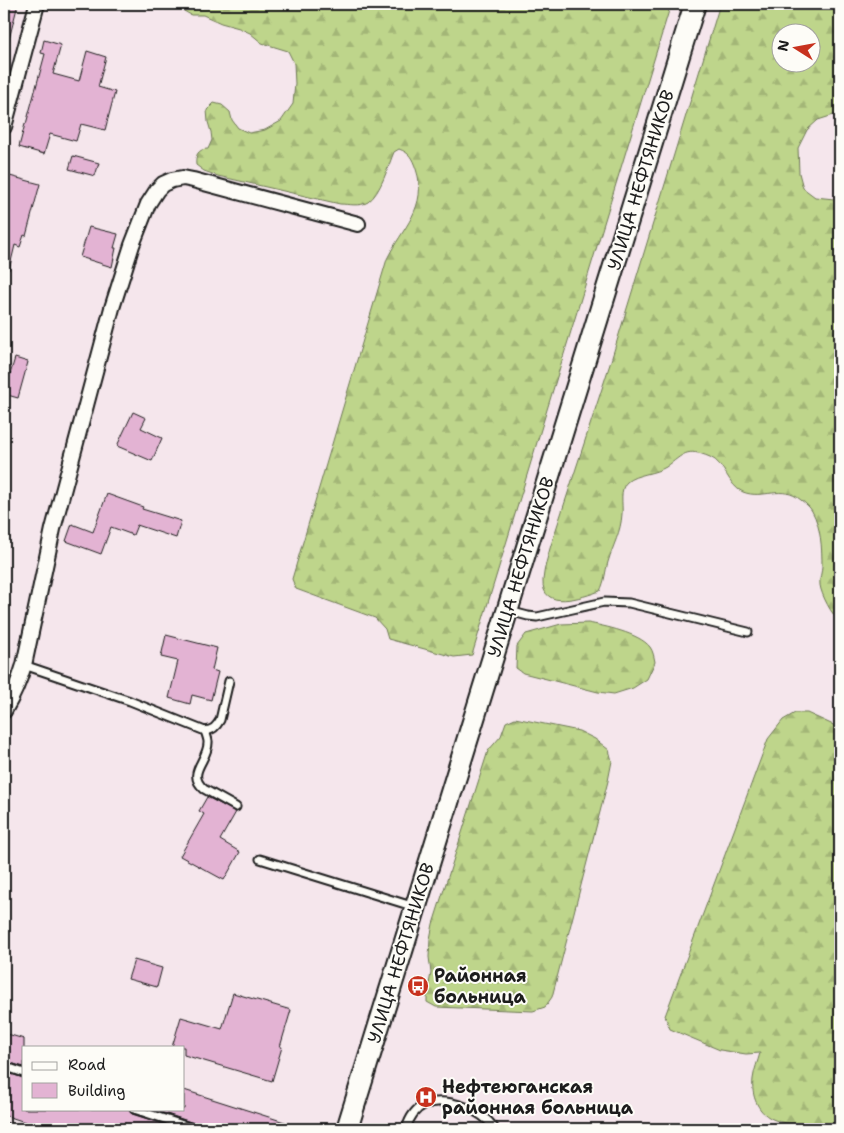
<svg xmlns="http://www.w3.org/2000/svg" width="844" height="1133" font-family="'Shantell Sans',sans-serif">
<defs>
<pattern id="forest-firs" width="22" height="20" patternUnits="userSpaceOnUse" patternTransform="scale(1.25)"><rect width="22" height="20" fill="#bed58b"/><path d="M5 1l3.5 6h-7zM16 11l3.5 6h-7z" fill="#a3b677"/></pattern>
</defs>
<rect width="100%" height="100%" fill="#f5e6ec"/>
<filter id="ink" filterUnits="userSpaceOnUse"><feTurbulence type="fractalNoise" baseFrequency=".02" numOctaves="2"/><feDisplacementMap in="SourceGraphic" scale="10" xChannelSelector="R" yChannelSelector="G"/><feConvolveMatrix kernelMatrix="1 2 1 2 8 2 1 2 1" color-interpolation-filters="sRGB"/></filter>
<g filter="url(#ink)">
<!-- forest -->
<g fill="url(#forest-firs)" stroke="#6d7854" fill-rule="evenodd">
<path d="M178,4H671L472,655L454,657L388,639L385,629L375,618L296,589L292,579L387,259C402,228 429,207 416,169C412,158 410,153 399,149L394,152C388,166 381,193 368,202C360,207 348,204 340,204L218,176L204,171L196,165C195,155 198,149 208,149L212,140L211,132L208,122L207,110L214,103L222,105L230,112L232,120L238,128L249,133L265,130L281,121L293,104L295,84L294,63L288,51L262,43L250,33L239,28L221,23L203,15H191L184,11Z"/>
<path d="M720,4H840V113L818,120L807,130L798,148L799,173L803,188L815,197L834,199L840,195V621C832,616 821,594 820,585C819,579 822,572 822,566C822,548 821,527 812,511C810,507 805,503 801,500C782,484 763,500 743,492C728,486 725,463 710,457C686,447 684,454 666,467C655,474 636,474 627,482C619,489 623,504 622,514C621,532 613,545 608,562C605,572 605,581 600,591C583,597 541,612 543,580C544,568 548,556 551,545L610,364ZM782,32H812V62H782Z"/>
<path d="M588,623C604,626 639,633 650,647C653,651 654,657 655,662L647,679L633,688L614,694L598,692L523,673L516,668L517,646L526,634L561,624Z"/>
<path d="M795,713H807L840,728V1126C825,1129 810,1128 794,1124C788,1123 781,1123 775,1120C758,1114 751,1096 753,1079C754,1070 758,1061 760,1053L746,1054L720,1050L670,1029L665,1016L768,739L783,720Z"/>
<polygon points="515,718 579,731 595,739 609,750 612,761 608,781 552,997 545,1007 533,1011 436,1007 427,1002 427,995 431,973 429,957 430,939 433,924 488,751 501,736 506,722"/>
</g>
<!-- building -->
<g fill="#e3b3d3" stroke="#1c1c1c">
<polygon points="4,4 18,4 8,43 4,42"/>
<polygon points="44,40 61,45 53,74 79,81 87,51 106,57 98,87 115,92 105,130 81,124 76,141 50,134 44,154 19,147 25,124 26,124 45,54 41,53"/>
<polygon points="73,156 99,163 95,176 69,169"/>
<polygon points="6,175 40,184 26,236 24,235 20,247 15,245 9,270 4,269 4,183"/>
<polygon points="89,227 118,234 114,248 116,248 112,267 80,257"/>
<polygon points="15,358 28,362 18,398 4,394"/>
<polygon points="133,412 146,418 141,428 162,438 152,461 117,446"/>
<polygon points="107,494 143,507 142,509 181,521 176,538 137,525 133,535 111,527 101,554 66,541 72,524 93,532"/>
<polygon points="166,635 217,648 212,670 218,672 211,700 192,695 190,704 169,698 178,661 161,657"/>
<polygon points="207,797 236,812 220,840 240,852 224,880 180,856 204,814 199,811"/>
<polygon points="134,960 162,968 157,987 128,979"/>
<polygon points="233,993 291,1010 280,1047 282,1047 272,1081 184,1055 184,1047 172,1047 181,1017 222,1029"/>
<polygon points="4,1033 24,1039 24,1067 4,1061"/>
<polygon points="4,1072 24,1078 24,1109 129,1109 130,1112 132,1114 179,1129 46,1129 4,1115"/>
<polygon points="184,1090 297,1126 297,1129 200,1129 199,1126 197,1124 152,1109 184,1109"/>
</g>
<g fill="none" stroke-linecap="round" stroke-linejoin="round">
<!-- lane casing -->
<g stroke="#1c1c1c" stroke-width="11">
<g id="lane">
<polyline points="509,611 528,616 537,617 604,602 629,603 748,632"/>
<path d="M24,665L130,701L205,731C213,730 216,727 220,720L229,681"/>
<path d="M205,731C206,734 208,739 208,742C209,760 185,773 204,789L236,807"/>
<polyline points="260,859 415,907"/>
<polyline points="4,1066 24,1073"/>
<polyline points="134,1109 195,1129"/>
<polyline points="4,1127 10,1129"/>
<path d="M406,1129C409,1119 415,1109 424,1105C447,1095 482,1110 495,1129"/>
</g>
</g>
<!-- street casing -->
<g stroke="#1c1c1c" stroke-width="18">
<g id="street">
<polyline points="4,127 37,4"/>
<path d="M4,711C13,696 19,682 24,665L53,529L112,308L132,245L148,204L157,190L163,184L172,180L183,178L193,180L358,224"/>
</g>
</g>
<!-- secondary casing -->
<g stroke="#1c1c1c" stroke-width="24">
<polyline id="secondary" points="347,1129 695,4"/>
</g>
<!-- lane -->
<use href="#lane" stroke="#fdfcf7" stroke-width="7"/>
<!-- street -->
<use href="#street" stroke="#fdfcf7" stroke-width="14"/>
<!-- secondary -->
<use href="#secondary" stroke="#fdfcf7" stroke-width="20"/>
</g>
</g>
<!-- icons -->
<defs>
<g id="bus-disc" transform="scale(1.125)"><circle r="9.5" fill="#c8321e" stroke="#fdfcf7"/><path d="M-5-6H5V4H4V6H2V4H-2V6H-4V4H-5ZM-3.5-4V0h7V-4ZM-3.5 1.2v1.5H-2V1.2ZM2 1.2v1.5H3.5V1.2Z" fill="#fff"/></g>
<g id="hospital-disc" transform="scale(1.125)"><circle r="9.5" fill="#c8321e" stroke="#fdfcf7"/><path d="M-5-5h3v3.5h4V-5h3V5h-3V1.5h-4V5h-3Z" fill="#fff"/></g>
</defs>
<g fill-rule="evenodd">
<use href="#bus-disc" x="418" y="986"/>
<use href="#hospital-disc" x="426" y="1097"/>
</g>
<g text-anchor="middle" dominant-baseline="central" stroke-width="4" stroke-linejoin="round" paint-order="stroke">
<!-- street labels -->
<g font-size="18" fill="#1c1c1c" stroke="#fdfcf7">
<text transform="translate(641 180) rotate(-73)">УЛИЦА НЕФТЯНИКОВ</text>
<text transform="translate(521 567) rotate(-73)">УЛИЦА НЕФТЯНИКОВ</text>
<text transform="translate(401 953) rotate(-73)">УЛИЦА НЕФТЯНИКОВ</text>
</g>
<!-- poi labels -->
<g font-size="18" font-weight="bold" fill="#1c1c1c" stroke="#fdfcf7" text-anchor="start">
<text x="434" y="976">Районная<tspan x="434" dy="21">больница</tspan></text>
<text x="442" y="1087">Нефтеюганская<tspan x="442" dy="21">районная больница</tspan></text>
</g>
</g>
<!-- margin -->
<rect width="844" height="1133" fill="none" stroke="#fdfcf7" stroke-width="20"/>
<rect x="10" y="10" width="824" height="1113" fill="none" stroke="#1c1c1c" stroke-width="2" filter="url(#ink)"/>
<!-- legend -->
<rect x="22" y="1046" width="162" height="65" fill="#fdfcf7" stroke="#a3a29f"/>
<rect x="32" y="1062" width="25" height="8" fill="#fdfcf7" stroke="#a3a29f"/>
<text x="68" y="1070" font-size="15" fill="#1c1c1c">Road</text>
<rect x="32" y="1083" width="25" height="15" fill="#e3b3d3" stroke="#a3a29f"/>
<text x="68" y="1096" font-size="15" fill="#1c1c1c">Building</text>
<!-- north arrow -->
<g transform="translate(796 48) rotate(281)"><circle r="24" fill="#fdfcf7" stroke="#a3a29f"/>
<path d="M0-4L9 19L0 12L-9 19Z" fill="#c8321e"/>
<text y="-8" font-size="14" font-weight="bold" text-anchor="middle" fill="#1c1c1c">N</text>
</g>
</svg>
